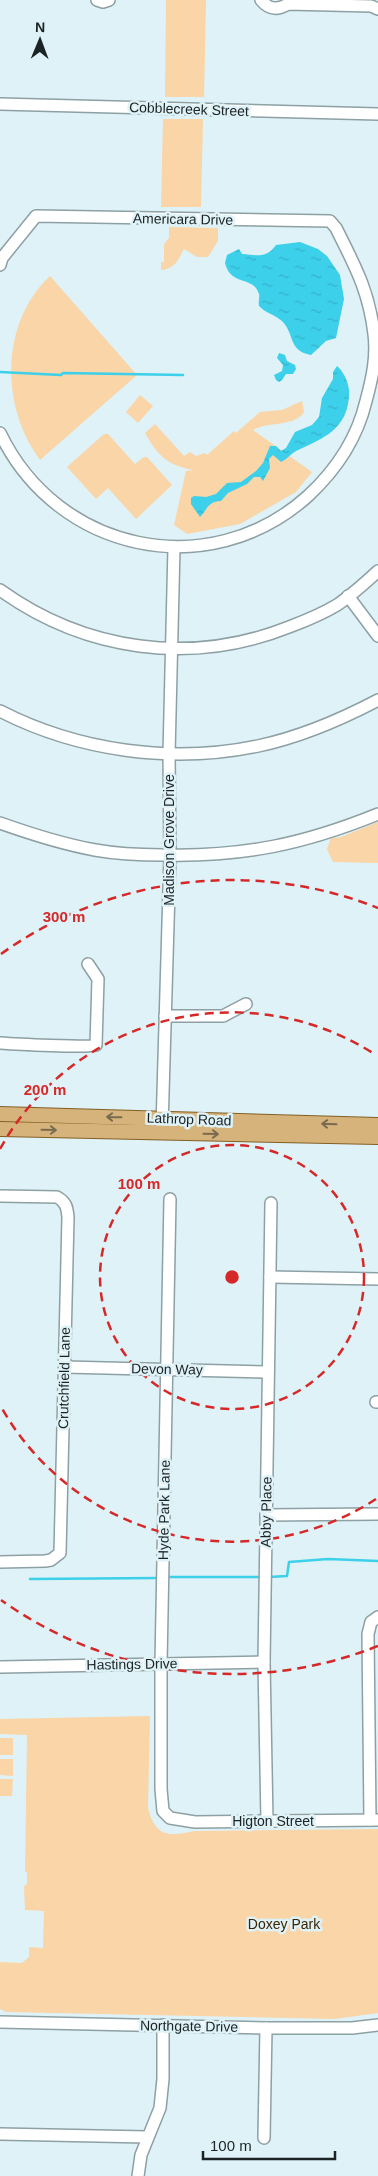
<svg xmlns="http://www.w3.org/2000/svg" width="378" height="2176" font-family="Arial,sans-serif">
<defs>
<pattern id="water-ripples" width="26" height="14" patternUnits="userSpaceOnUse" patternTransform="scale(1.25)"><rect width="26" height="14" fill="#3cd0ea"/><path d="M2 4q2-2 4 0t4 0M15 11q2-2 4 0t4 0" fill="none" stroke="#34b2c9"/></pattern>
</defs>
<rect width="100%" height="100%" fill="#dff2f7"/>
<!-- green -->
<g fill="#f9d5a7">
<polygon points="166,0 206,0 204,97 165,97"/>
<polygon points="163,119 203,119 201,207 161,207"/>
<path d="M169,227L218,228V241L208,257H197L184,249C178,260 175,269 161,270V262H164V244L169,238Z"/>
<path d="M50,276L137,375L40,460C0,406 0,323 50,276Z"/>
<polygon points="140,395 153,406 138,423 126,412"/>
<path d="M302,401L304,412C295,427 269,421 253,430L312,472L296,492L240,524L187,534L174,525L186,471L194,470C168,466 158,456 145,433L155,424L184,456L190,452L196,456L205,453L207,455L234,431L236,433L260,412L282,410Z"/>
<polygon points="104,434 108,434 135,464 144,457 147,457 172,485 136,519 108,488 96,499 67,467"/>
<polygon points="378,822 378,863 333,862 327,849 331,838 341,837"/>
<path d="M150,1716L148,1808C155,1836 168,1837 194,1831L378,1829V2013L335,2019L6,2012L0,2009V1962L22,1963L29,1957V1947L43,1948L44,1911L25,1910L24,1886L27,1884V1872H25L27,1735L0,1734V1719Z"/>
<rect x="0" y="1738" width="13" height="17"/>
<polygon points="0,1759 13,1759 13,1776 0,1775"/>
<polygon points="0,1779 13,1779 12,1796 0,1796"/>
</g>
<!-- water -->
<g fill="url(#water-ripples)">
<path d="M300,242L318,249L327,256L340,275L344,299L336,338L326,341L311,355C288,351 295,334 282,321C274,314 265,313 259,306C258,301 260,298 259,294C253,275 231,287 225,263L227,255L239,249L242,254C257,255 266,259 276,245Z"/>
<polygon points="279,353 285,355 287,361 295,365 296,369 293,374 286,374 282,380 279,382 276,380 274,375 282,371 283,365 277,358"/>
<path d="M337,366C342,370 347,379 348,385C350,392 349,398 348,404C343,432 319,440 296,451C291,454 287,459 281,462L273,455L269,459L270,468L263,481L260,477H254L247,484L228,493L221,501C208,501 207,510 200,517L191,504V498L194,496L206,497L216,494L227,483L241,482L256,471L263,463L270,446H276L281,451L286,448L295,432L312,425L319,417L322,398L333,379V372Z"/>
</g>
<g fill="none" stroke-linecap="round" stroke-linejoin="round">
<!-- stream -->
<g stroke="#3cd0ea" stroke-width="2.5">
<polyline points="0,372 61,375 63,373 183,375"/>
<polyline points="167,1577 261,1577"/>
<polyline points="269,1577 287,1576 289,1562 328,1559 378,1561"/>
<polyline points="30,1579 159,1578"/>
</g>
<!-- minor casing -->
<g stroke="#8da0a4" stroke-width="14">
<g id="minor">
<polyline points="97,0 103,2 109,0"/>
<path d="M261,0C269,10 278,10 288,4L371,6L378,9"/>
<polyline points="0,104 378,114"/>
<path d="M0,265L2,258L36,216L330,221L336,228C355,266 369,291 374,334C377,357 372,379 366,401C357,439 336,470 308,496C209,585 57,552 0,433"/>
<path d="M0,590C85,651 191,666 289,627C305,621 322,614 337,605C352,595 365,583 378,571"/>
<polyline points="348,596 378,636"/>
<path d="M0,711C78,751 172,764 258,746C300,737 340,720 378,700"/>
<path d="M0,823C31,834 62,844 95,850C117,854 141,855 163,855C243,857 304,844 378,814"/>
<polyline points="165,1016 223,1016 246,1004"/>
<path d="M0,1043C13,1044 91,1048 96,1045L98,979L88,964"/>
<polyline points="162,1127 170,856 169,754 174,547"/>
<path d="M0,1196L57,1197C66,1202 67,1207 68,1217L60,1553L51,1560L45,1561L0,1562"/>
<polyline points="170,1199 161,1663 161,1789 163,1811 170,1818 195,1822 378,1820"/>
<polyline points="270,1277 378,1279"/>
<polyline points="65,1367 268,1372"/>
<polyline points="376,1402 378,1402"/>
<polyline points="266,1515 378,1514"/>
<polyline points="0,1667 264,1662"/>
<polyline points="370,1820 368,1634 371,1622 378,1617"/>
<polyline points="267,1821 264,1662 271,1203"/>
<polyline points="0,2022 266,2028 352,2028 378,2025"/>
<polyline points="0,2134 147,2137"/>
<polyline points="264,2138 266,2028"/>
<polyline points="138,2176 141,2155 160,2108 163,2079 163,2025"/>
</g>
</g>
<!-- major casing -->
<g stroke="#835f24" stroke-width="16">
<g id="major">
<polyline points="0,1114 378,1125"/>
<polyline points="0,1129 378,1137"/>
</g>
</g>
<!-- minor -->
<use href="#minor" stroke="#fff" stroke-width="11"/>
<!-- major -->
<use href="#major" stroke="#d6b37b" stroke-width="14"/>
</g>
<!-- one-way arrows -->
<defs><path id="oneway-shaft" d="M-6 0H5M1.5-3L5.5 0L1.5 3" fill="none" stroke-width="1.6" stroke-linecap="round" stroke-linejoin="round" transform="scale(1.25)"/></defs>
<g stroke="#796b50">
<use href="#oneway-shaft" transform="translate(114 1117) rotate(-179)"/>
<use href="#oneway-shaft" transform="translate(329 1124) rotate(-178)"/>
<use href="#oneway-shaft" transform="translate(49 1130) rotate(1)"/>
<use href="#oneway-shaft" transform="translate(211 1134) rotate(1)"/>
</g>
<!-- distance rings -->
<g fill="none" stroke="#d62828" stroke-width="2.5" stroke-dasharray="9 6">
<circle cx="232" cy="1277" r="132"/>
<path d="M376 1499A265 265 0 0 1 0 1405M0 1149A265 265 0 0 1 376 1055"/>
<path d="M378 1646A397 397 0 0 1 1 1600M1 954A397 397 0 0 1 378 908"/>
</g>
<g text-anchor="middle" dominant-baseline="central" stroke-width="5" stroke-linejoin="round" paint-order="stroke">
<!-- street labels -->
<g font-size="14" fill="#1c2325" stroke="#dff2f7">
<text transform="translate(189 109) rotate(2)">Cobblecreek Street</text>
<text transform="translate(183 219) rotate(1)">Americara Drive</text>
<text transform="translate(169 840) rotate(-90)">Madison Grove Drive</text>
<text transform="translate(189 1119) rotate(2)">Lathrop Road</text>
<text transform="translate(167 1369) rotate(1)">Devon Way</text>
<text transform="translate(64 1378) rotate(-89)">Crutchfield Lane</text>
<text transform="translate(164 1510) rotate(-89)">Hyde Park Lane</text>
<text transform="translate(266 1512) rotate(-89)">Abby Place</text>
<text transform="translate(132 1664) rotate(-1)">Hastings Drive</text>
<text x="273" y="1821">Higton Street</text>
<text transform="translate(189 2026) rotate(1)">Northgate Drive</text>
</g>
<!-- park labels -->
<g font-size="14" fill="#3d2500" stroke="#dff2f7">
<text x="284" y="1924">Doxey Park</text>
</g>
</g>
<circle cx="232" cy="1277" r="8" fill="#d62828" stroke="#dff2f7" stroke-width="2.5"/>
<g font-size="15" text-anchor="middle" font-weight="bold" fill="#d62828" stroke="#dff2f7" stroke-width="5" stroke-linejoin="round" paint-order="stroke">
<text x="64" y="922">300 m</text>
<text x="45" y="1095">200 m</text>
<text x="139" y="1189">100 m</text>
</g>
<!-- north arrow -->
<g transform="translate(40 40) rotate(1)" stroke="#dff2f7" stroke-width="4" paint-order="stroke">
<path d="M0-4L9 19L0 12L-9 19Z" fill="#1c2325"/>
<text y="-8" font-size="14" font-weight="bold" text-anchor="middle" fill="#1c2325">N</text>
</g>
<!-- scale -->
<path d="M203 2151v8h132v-8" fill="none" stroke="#1c2325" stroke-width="2.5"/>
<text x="210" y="2151" font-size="15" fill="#1c2325" stroke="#dff2f7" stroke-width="4" paint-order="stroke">100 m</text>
</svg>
